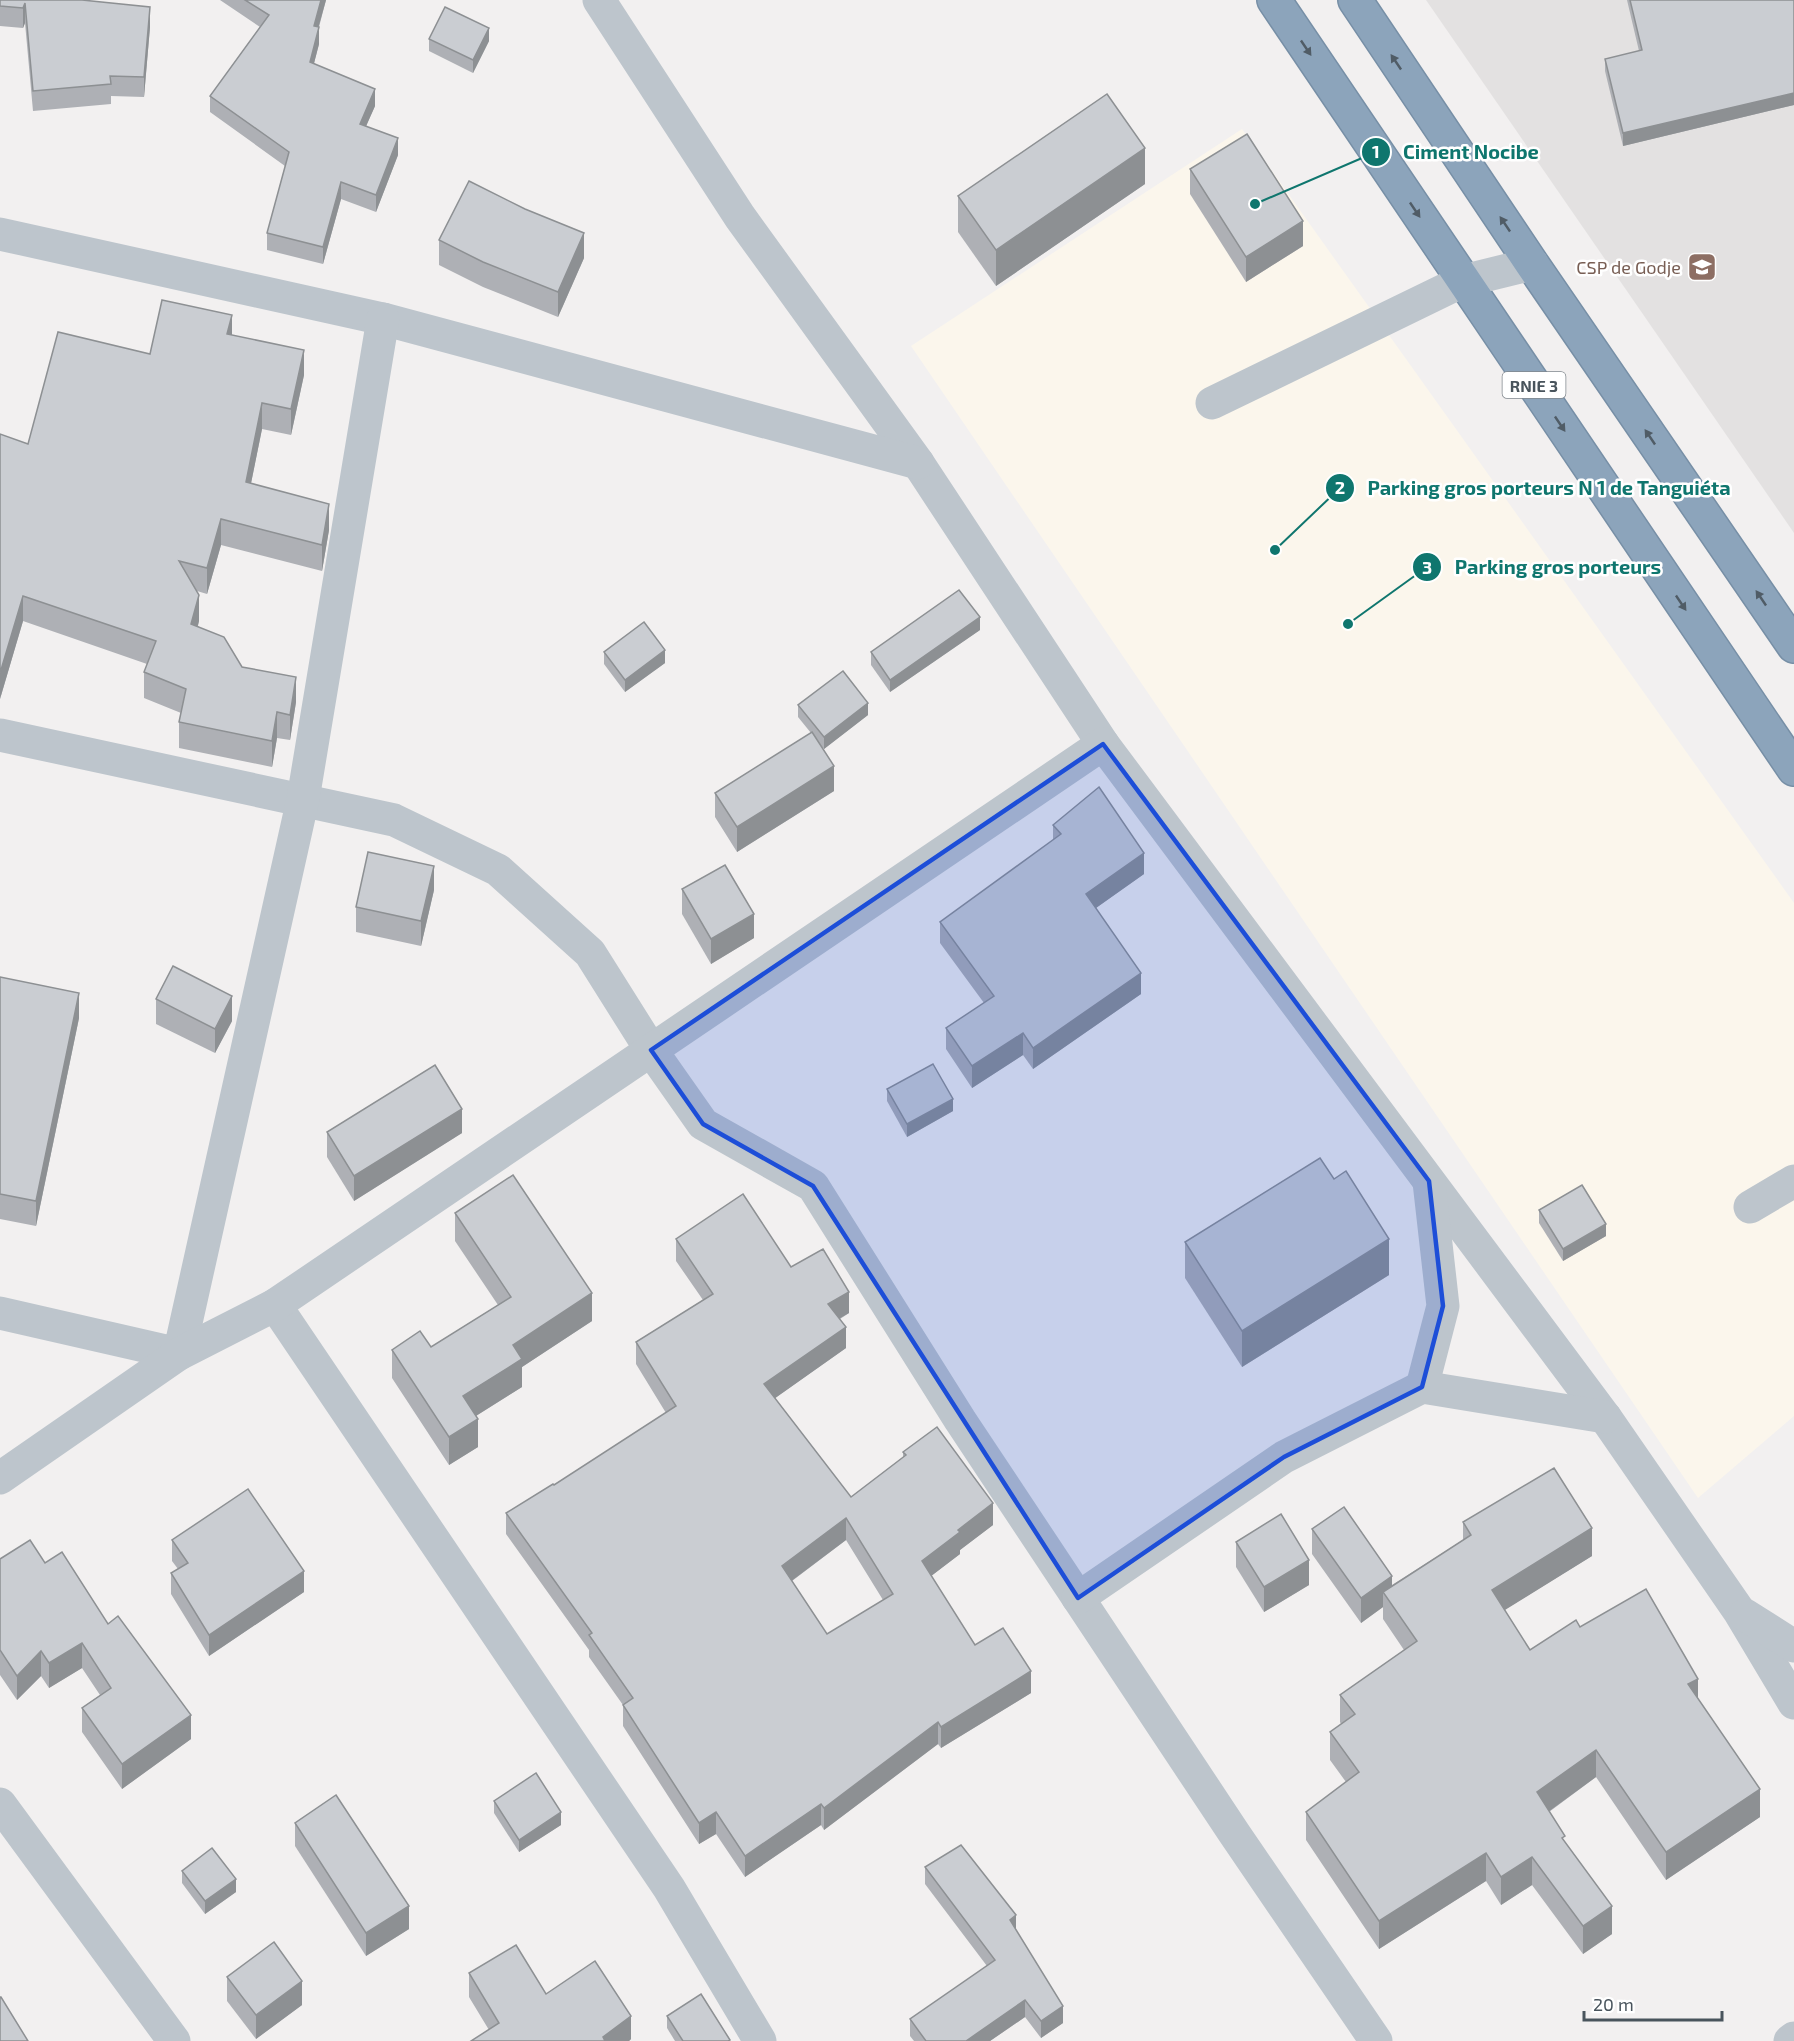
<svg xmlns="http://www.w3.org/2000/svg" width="1794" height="2041" font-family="'Exo 2',sans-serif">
<rect width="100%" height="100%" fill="#f2f0f0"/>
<!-- commercial -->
<polygon fill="#fbf6ec" points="1242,129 1794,903 1794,1416 1698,1498 911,346"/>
<!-- education -->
<polygon fill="#e3e1e1" points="1426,0 1794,0 1794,533"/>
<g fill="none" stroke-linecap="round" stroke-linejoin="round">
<!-- highway casing -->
<g stroke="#778fa6" stroke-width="36">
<g id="highway">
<polyline points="1274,0 1794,769"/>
<polyline points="1355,0 1532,264 1794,646"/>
</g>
</g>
<!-- minor -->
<g stroke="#bdc5cc" stroke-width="33">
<polyline points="599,0 740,217 918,463 1103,744 1605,1417 1739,1611 1794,1703"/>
<polyline points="0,234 383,319 918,463"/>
<polyline points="1212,403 1463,281 1532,264"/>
<polyline points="0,735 394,820 498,870 590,953 651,1050 703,1124 813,1186 960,1420 1234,1833 1376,2041"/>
<polyline points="1750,1207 1794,1181"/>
<polyline points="275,1305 669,1888 760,2041"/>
<polyline points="0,1313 179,1354 303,799 383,319"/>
<polyline points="1422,1387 1443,1306 1429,1182"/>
<polyline points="0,1478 179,1354 275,1305 1103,744"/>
<polyline points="1078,1598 1284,1457 1422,1387 1605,1417"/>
<polyline points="1745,1615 1794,1646"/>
<polyline points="0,1804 174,2041"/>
<polyline points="1790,2041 1794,2038"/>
</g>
<!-- highway -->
<use href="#highway" stroke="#8ca4bb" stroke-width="33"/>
</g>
<!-- wall -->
<g fill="#aeb0b5" fill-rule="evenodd">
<polygon points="0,0 150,27 144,97 111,96 111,104 33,111 25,23 23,28 0,26"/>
<polygon points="220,0 326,0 319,27 319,44 314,63 375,106 366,126 398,155 376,212 341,199 323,264 267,250 267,233 285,166 210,112 210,96 260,27"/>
<polygon points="1627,0 1794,0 1794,105 1623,146 1605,71 1605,59 1639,51"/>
<polygon points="429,39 489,41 473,73 429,51"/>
<polygon points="1190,169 1303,246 1246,282 1190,194"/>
<polygon points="1145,184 996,286 958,232 958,196"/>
<polygon points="439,240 584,258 558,317 483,287 439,265"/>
<polygon points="232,335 304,375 291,435 262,429 251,483 329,530 322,571 221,545 207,594 197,591 199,621 198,626 242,667 296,702 290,740 277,738 272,767 179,748 179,722 181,713 144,698 144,672 147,664 23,621 0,699 28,444 150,354"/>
<polygon points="980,630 890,692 871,665 871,652"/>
<polygon points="604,652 665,663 625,692 604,664"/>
<polygon points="798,705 868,715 824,749 819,744 834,791 737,852 715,817 715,793 811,733 798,717"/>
<polygon points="1053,825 1144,874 1096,908 1141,994 1033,1069 1023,1055 972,1088 946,1049 946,1028 984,1003 940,943 940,922 1053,840"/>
<polygon points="682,889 754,938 711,964 682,914"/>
<polygon points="434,890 421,946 356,932 356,907"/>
<polygon points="0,977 79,1018 36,1226 0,1219"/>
<polygon points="156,999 232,1021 215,1053 156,1024"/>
<polygon points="887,1089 953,1111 907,1137 887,1101"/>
<polygon points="327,1132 462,1133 354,1201 327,1157"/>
<polygon points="1539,1210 1606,1236 1563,1261 1539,1223"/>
<polygon points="455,1213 592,1321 522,1367 522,1387 476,1416 478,1447 449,1465 392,1378 392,1350 431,1347 498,1305 455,1241"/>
<path d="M676,1239L791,1267L849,1313L840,1319L846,1348L775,1398L851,1497L903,1457V1452L993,1525L960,1550V1554L931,1576L975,1645L1031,1693L941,1748L938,1744L824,1830L821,1825L745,1877L716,1834L699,1844L623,1726V1705L589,1657V1650L506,1534V1513L554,1485L666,1413L636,1364V1342L703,1300L676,1261ZM846,1540L883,1600L827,1634L792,1581Z"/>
<polygon points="1185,1242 1389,1275 1242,1367 1185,1278"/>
<polygon points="1463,1522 1592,1556 1504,1610 1530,1650 1580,1627 1698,1699 1760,1817 1666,1880 1596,1777 1549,1812 1612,1934 1583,1954 1532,1885 1501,1905 1486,1881 1379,1949 1306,1840 1306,1812 1346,1782 1330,1760 1330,1732 1341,1724 1340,1722 1340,1695 1404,1650 1383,1619 1383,1607 1361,1623 1312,1554 1312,1529 1392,1585 1463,1540"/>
<polygon points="172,1540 304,1592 209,1656 171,1594 171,1573 178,1569 172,1561"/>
<polygon points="1236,1542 1309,1585 1264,1612 1236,1567"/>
<polygon points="0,1559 45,1563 108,1624 191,1739 122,1789 82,1732 82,1708 100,1695 82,1668 49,1688 41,1676 17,1700 0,1675"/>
<polygon points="494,1801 561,1825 519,1852 494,1813"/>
<polygon points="295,1823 409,1929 366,1956 295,1846"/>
<polygon points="925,1867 1016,1930 1063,2023 1041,2038 1025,2017 990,2041 914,2041 910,2036 910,2019 987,1966 925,1884"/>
<polygon points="182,1871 236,1892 205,1914 182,1883"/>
<polygon points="469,1973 546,1994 631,2039 629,2041 471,2041 489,2030 469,1997"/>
<polygon points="227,1977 302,2005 256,2039 227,2001"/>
<polygon points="667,2016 730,2041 675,2041 667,2028"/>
</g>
<!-- shaded-wall -->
<g fill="#8d9093">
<polygon points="321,0 326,0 314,43 314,26"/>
<polygon points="25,3 25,23 23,28 23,8"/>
<polygon points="150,7 150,27 144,97 144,77"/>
<polygon points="319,27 319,44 310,79 310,62"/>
<polygon points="489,28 489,41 473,73 473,60"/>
<polygon points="375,89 375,106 360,140 360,124"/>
<polygon points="1794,93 1794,105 1623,146 1623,133"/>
<polygon points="398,138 398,155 376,212 376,195"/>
<polygon points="1145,148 1145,184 996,286 996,250"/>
<polygon points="341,182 341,199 323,264 323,247"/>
<polygon points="1303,221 1303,246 1246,282 1246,257"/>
<polygon points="584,233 584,258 558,317 558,292"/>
<polygon points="232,315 232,341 227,334"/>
<polygon points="304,350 304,375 291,435 291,409"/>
<polygon points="262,403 262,429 246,508 246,482"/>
<polygon points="329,504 329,530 322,571 322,545"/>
<polygon points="221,519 221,545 207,594 207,568"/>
<polygon points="199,595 199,621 191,649 191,624"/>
<polygon points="23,596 23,621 0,699 0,673"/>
<polygon points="980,617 980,630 890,692 890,680"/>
<polygon points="665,650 665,663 625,692 625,680"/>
<polygon points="296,677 296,702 290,740 290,715"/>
<polygon points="868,703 868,715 824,749 824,737"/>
<polygon points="277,712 277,738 272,767 272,741"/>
<polygon points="834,766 834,791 737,852 737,827"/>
<polygon points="1144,853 1144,874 1086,915 1086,894"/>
<polygon points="434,866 434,890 421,946 421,921"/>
<polygon points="754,914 754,938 711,964 711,939"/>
<polygon points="1141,973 1141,994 1033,1069 1033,1048"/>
<polygon points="79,993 79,1018 36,1226 36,1201"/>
<polygon points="232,996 232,1021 215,1053 215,1029"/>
<polygon points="1023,1033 1023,1055 972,1088 972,1066"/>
<polygon points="953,1099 953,1111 907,1137 907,1124"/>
<polygon points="462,1109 462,1133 354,1201 354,1176"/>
<polygon points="1606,1224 1606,1236 1563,1261 1563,1249"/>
<polygon points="1389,1239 1389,1275 1242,1367 1242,1331"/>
<polygon points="849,1292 849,1313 828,1325 828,1304"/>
<polygon points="592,1293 592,1321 522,1367 522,1387 463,1424 463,1396 513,1345"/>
<polygon points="846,1327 846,1348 764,1406 764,1384"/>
<polygon points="478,1419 478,1447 449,1465 449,1437"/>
<polygon points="993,1503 993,1525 960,1550 960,1554 922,1583 922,1561 958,1530"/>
<polygon points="846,1518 846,1540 782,1588 782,1566"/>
<polygon points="1592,1528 1592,1556 1492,1618 1492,1590"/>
<polygon points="1309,1560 1309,1585 1264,1612 1264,1587"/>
<polygon points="304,1571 304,1592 209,1656 209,1635"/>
<polygon points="1392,1576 1392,1601 1383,1592 1383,1607 1361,1623 1361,1598"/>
<polygon points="82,1643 82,1668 49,1688 49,1663"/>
<polygon points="41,1651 41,1676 17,1700 17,1676"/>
<polygon points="1031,1671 1031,1693 941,1748 941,1727"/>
<polygon points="1698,1679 1698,1706 1688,1684"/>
<polygon points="191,1715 191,1739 122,1789 122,1764"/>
<polygon points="938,1722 938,1744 824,1830 824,1808"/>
<polygon points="1596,1750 1596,1777 1537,1820 1537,1792"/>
<polygon points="1760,1789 1760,1817 1666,1880 1666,1852"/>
<polygon points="821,1804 821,1825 745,1877 745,1856"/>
<polygon points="561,1812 561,1825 519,1852 519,1840"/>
<polygon points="716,1812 716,1834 699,1844 699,1823"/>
<polygon points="1486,1853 1486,1881 1379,1949 1379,1921"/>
<polygon points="1532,1857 1532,1885 1501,1905 1501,1877"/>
<polygon points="236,1879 236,1892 205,1914 205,1901"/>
<polygon points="409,1906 409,1929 366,1956 366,1933"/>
<polygon points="1612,1906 1612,1934 1583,1954 1583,1926"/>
<polygon points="1016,1915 1016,1932 1010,1920"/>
<polygon points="302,1981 302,2005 256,2039 256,2015"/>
<polygon points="1025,2000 1025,2017 990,2041 966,2041"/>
<polygon points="1063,2006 1063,2023 1041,2038 1041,2021"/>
<polygon points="631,2016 631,2039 629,2041 603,2041 603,2037"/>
</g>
<!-- building -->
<g fill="#cacdd2" stroke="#8d9093" stroke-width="1.5" fill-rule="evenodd">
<polygon points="0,0 82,0 150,7 144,77 110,76 111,84 33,91 25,3 23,8 0,6"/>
<polygon points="245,0 321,0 314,26 319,27 310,62 375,89 360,124 398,138 376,195 341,182 323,247 267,233 289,152 210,96 269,15"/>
<polygon points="1630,0 1794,0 1794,93 1623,133 1605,59 1642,50"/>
<polygon points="445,7 489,28 473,60 429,39"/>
<polygon points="1107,94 1145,148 996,250 958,196"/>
<polygon points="1247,134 1303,221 1246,257 1190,169"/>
<polygon points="469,181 525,209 584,233 558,292 483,262 439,240"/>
<polygon points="162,300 232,315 227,334 304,350 291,409 262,403 246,482 329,504 322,545 221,519 207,568 179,561 199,595 191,624 224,637 242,667 296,677 290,715 277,712 272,741 179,722 186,689 144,672 156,641 23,596 0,673 0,434 28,444 58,332 150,354"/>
<polygon points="959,590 980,617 890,680 871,652"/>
<polygon points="644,622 665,650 625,680 604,652"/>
<polygon points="843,671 868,703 824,737 798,705"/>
<polygon points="812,732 834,766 737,827 715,793"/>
<polygon points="1099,787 1144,853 1086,894 1141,973 1033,1048 1023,1033 972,1066 946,1028 994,996 940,922 1061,834 1053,825"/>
<polygon points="368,852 434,866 421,921 356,907"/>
<polygon points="725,865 754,914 711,939 682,889"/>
<polygon points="173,966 232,996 215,1029 156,999"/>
<polygon points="0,977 79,993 36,1201 0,1194"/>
<polygon points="933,1064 953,1099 907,1124 887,1089"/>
<polygon points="435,1065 462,1109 354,1176 327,1132"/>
<polygon points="1320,1158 1334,1179 1346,1171 1389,1239 1242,1331 1185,1242"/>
<polygon points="513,1175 592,1293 513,1345 522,1359 463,1396 478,1419 449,1437 392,1350 420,1331 431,1347 511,1297 455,1213"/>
<polygon points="1582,1185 1606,1224 1563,1249 1539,1210"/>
<path d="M743,1194L791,1267L823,1249L849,1292L828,1304L846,1327L764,1384L851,1497L906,1455L903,1452L937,1427L993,1503L958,1530L960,1532L922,1561L975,1645L1003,1628L1031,1671L941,1727L938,1722L824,1808L821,1804L745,1856L716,1812L699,1823L623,1705L633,1698L589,1635L592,1633L506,1513L553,1484L554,1485L676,1406L636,1342L713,1294L676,1239ZM846,1518L893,1594L827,1634L782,1566Z"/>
<polygon points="1554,1468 1592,1528 1492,1590 1530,1650 1576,1620 1580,1627 1646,1589 1698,1679 1688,1684 1760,1789 1666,1852 1596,1750 1537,1792 1565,1836 1562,1838 1612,1906 1583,1926 1532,1857 1501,1877 1486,1853 1379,1921 1306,1812 1359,1772 1330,1732 1355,1714 1340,1695 1417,1641 1383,1592 1471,1535 1463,1522"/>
<polygon points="248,1489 304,1571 209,1635 171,1573 188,1563 172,1540"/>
<polygon points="1344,1507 1392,1576 1361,1598 1312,1529"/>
<polygon points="1281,1514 1309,1560 1264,1587 1236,1542"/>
<polygon points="30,1540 45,1563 62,1552 108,1624 118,1616 191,1715 122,1764 82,1708 111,1688 82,1643 49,1663 41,1651 17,1676 0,1650 0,1559"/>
<polygon points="536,1773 561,1812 519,1840 494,1801"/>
<polygon points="336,1795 409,1906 366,1933 295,1823"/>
<polygon points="961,1845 1016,1915 1010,1920 1063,2006 1041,2021 1025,2000 966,2041 926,2041 910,2019 995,1960 925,1867"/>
<polygon points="212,1848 236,1879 205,1901 182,1871"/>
<polygon points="274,1942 302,1981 256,2015 227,1977"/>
<polygon points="516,1945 546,1994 595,1961 631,2016 603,2037 605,2041 471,2041 499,2023 469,1973"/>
<polygon points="701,1994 730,2040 728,2041 683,2041 667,2016"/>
<polygon points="0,1997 1,1997 28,2041 0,2041"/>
</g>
<!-- one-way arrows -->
<defs><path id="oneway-solid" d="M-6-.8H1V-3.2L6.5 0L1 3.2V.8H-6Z" transform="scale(1.5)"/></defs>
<g fill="#505c66">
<use href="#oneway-solid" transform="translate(1306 48) rotate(56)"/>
<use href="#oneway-solid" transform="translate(1396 62) rotate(-124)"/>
<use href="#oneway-solid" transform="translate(1415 210) rotate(56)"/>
<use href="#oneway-solid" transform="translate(1505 224) rotate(-124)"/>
<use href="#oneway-solid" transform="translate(1560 424) rotate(56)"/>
<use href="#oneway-solid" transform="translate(1650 437) rotate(-124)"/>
<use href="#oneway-solid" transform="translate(1761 598) rotate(-124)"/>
<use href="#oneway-solid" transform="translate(1681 603) rotate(56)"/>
</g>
<!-- marked area -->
<path fill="#1d4ed8" fill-opacity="0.2" stroke="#1d4ed8" stroke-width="4.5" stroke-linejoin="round" d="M1103,744L1429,1181L1443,1306L1422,1387L1284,1457L1078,1598L813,1186L703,1124L651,1050Z"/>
<!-- icons -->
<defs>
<g id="school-square" transform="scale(1.5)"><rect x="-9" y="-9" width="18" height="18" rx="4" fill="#8d6e63" stroke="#fff"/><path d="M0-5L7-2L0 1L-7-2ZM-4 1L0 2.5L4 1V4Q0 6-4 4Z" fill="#fff"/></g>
</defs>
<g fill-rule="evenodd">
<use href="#school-square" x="1702" y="267"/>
</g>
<g text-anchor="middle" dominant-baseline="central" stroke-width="5" stroke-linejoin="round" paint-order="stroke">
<!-- shield labels -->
<rect fill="#fff" stroke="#80878d" stroke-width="1.5" x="1502.5" y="372" width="63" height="26" rx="4.5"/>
<g font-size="16" font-weight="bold" fill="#49545c">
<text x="1534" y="385">RNIE 3</text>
</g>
<!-- education labels -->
<g font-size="18" fill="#785e54" stroke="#fff" text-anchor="end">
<text x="1681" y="267">CSP de Godje</text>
</g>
</g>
<!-- callouts -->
<path fill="none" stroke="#0f766e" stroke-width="2" d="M1255 204L1376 152M1275 550L1340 488M1348 624L1427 567"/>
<g fill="#0f766e" stroke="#fff" stroke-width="2">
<circle cx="1255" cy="204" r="6"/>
<circle cx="1275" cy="550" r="6"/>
<circle cx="1348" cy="624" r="6"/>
<circle cx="1376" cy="152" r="15"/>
<circle cx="1340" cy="488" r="15"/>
<circle cx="1427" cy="567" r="15"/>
</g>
<g font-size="18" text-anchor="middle" font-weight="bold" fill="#fff">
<text x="1376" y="158">1</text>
<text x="1340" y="494">2</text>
<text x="1427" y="574">3</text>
</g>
<g font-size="20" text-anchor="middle" font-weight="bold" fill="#0f766e" stroke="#fff" stroke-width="5" stroke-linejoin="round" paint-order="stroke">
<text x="1471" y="159">Ciment Nocibe</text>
<text x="1549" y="495">Parking gros porteurs N 1 de Tanguiéta</text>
<text x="1558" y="574">Parking gros porteurs</text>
</g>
<!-- scale -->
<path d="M1584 2011v9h138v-9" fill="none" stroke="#49545c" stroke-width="3"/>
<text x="1593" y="2011" font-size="18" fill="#49545c" stroke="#ffffff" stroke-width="4.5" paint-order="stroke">20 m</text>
</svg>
